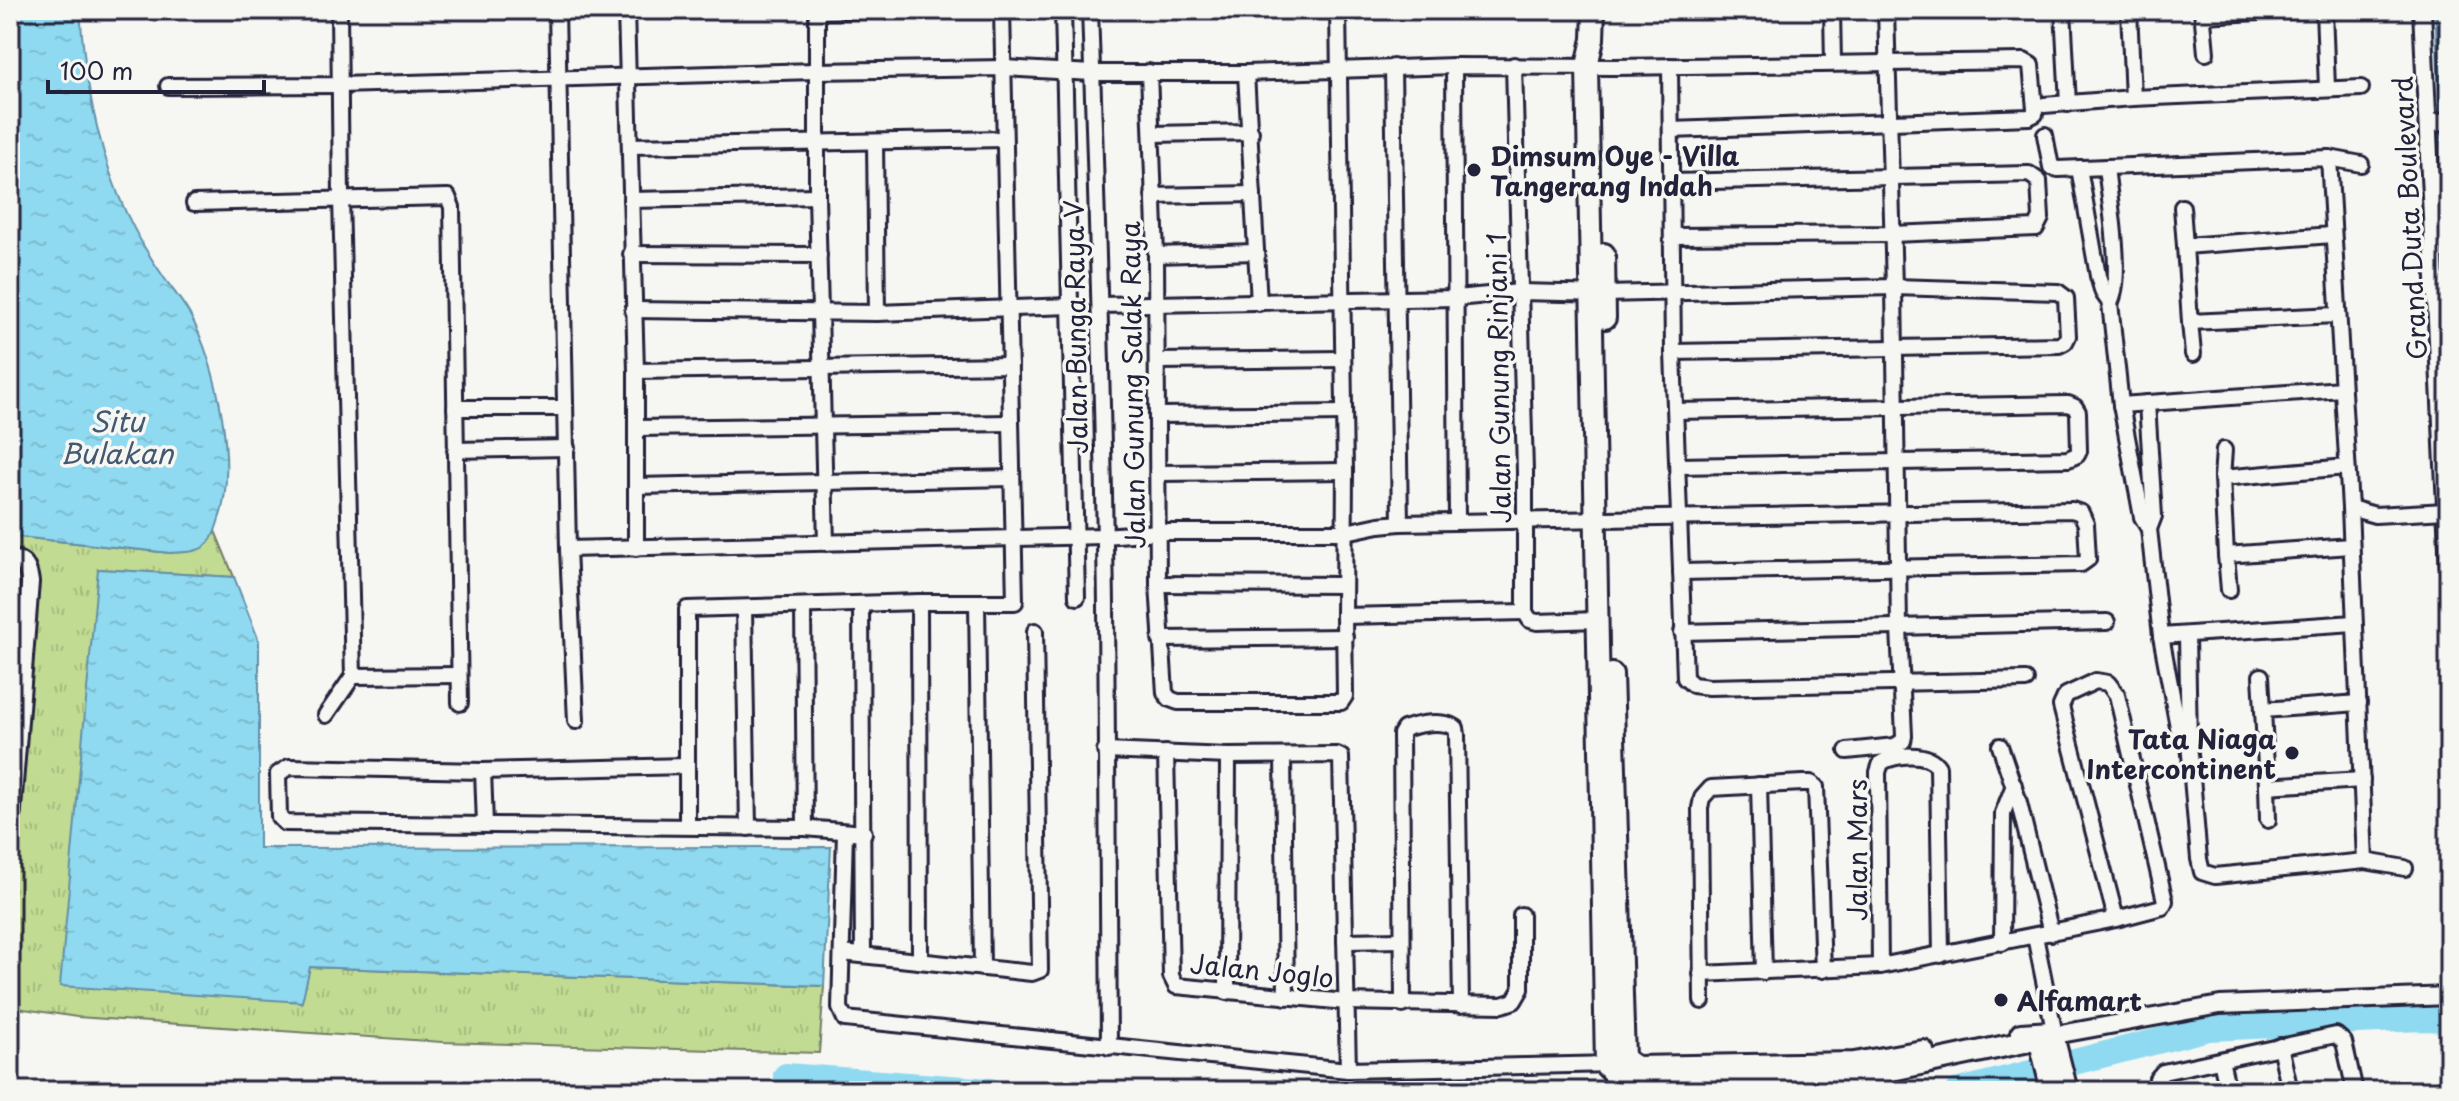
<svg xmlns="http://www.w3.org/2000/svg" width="2459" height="1101" font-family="'Playpen Sans',sans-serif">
<defs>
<pattern id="grass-tufts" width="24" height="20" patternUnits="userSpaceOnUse" patternTransform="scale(2)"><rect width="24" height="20" fill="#c1db92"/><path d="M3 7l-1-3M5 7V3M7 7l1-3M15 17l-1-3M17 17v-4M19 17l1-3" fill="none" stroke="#a6bc7f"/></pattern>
<pattern id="water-ripples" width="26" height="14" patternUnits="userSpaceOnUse" patternTransform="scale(2)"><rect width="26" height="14" fill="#8fdaf0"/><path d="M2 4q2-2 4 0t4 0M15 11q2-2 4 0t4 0" fill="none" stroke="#7bbbcf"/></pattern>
</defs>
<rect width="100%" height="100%" fill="#f6f6f2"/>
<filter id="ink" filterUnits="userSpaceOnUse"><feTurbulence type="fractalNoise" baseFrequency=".0125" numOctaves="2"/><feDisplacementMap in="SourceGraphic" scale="16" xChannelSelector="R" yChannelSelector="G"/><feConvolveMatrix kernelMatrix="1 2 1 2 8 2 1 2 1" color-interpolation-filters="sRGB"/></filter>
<g filter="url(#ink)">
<!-- grass -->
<polygon fill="url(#grass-tufts)" stroke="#727e66" stroke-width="2" points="215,531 234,577 98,569 301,1002 309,967 824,986 819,1053 442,1042 77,1017 10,1007 10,536 170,553 206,545"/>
<!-- water -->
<g fill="url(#water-ripples)" stroke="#6390a8" stroke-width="2">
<path d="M10,10H80C84,72 95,136 118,194C130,224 146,252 165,279C173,290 182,301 189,313C218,365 239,469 217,525C215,532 211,542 205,546C196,553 181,552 170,553L10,536Z"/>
<polygon points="98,569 234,577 259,641 259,848 831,847 824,986 310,967 302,1002 60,986"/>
</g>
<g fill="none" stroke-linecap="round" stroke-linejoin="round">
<!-- stream -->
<g stroke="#6390a8" stroke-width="4">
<polyline points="2436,10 2442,119"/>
<polyline points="2442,128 2449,269"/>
</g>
<!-- river -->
<g stroke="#8fdaf0" stroke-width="26">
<polyline points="786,1076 990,1091"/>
<polyline points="1959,1091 2209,1028 2422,1018 2449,1019"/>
</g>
<!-- minor casing -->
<g stroke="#22223b" stroke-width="20">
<g id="minor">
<polyline points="557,10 568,549 576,721"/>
<polyline points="626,10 636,371 636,548"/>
<polyline points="817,10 817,196 826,543"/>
<polyline points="1063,10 1077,597"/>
<path d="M1090,10C1097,208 1103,406 1106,604C1108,752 1107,899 1109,1047"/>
<polyline points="1338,10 1345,471 1344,616 1525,612"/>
<polyline points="1832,10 1833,63"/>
<polyline points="2063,10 2068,104"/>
<polyline points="2129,10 2133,98"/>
<polyline points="2202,10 2206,53"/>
<polyline points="2324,10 2327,88"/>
<polyline points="817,11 861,10"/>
<polyline points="2203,15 2296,10"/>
<polyline points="1514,65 1525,472 1525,612 1530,620 1537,622 1598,620"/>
<polyline points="1454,66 1457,521"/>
<polyline points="1670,66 1673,352 1685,678 1693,685 1709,687 2026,680"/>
<polyline points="1393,67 1400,523"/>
<polyline points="1149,72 1156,255 1158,584 1165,693 1170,699 1178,702 1341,702 1345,696 1344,616"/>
<polyline points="1246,73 1259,303"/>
<polyline points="168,86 339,85 816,71 1004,68 1092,73 1246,73 1454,66 1615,67 2024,61 2031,65 2035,109 2035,114 2029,117 1671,130"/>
<polyline points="2044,105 2133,98 2361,88"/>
<polyline points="1153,134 1251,132"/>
<polyline points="2045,135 2051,167 2058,169 2329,158 2350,508 2365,861"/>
<polyline points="875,142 877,313"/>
<polyline points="630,146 1004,139"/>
<polyline points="2329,158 2361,164"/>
<path d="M2106,167C2109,197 2124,280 2110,303"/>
<polyline points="2079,168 2098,276 2103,293 2110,303 2121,405 2142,517 2149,529 2161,636 2178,727 2189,743 2199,859 2202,872 2215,876 2365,861 2405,868"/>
<polyline points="1671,182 2029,174 2039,181 2041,218 2036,228 1892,234 1672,236"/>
<polyline points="1153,196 1253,194"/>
<polyline points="631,200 817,196"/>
<polyline points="194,203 448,197 452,207 460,703"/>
<polyline points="2182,207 2185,246"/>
<polyline points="2332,235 2185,246 2190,322 2337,315"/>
<polyline points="631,254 819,255"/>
<polyline points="1156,255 1256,252"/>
<polyline points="1100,305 1456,298 1520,292 1605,294 1894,287 2058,292 2066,298 2068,336 2065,342 2059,345 1673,352"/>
<polyline points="633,310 877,313 1071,306"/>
<polyline points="2190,322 2193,354"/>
<polyline points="1157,361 1342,359"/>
<polyline points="636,371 1010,365"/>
<polyline points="2147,403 2154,516 2149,529"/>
<polyline points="2121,405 2342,389"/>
<polyline points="455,408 565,408"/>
<polyline points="1676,411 2068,404 2075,407 2078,412 2079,451 2077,455 2068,459 1678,466"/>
<polyline points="1158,415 1344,413"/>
<polyline points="636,428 1011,423"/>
<polyline points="455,450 567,448"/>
<polyline points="2347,467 2222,478 2226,555 2351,546"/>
<polyline points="1158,473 1345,471"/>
<polyline points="2222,478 2224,450"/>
<polyline points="636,486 1012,478"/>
<polyline points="2350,508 2375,515 2446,511"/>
<polyline points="568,549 1103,536 1159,532 1346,532 1379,525 1400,523 2072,510 2081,513 2086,524 2088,559 2081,564 1681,572"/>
<polyline points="2226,555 2229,590"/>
<polyline points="1158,584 1344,585"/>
<polyline points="919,602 920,960"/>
<polyline points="977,602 982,968"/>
<polyline points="861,605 863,954"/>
<polyline points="803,607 805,828"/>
<polyline points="744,608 748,828"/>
<polyline points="1682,632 2107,622"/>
<polyline points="2187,635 2189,743"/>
<polyline points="2161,636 2354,623"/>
<polyline points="1160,639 1345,637"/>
<polyline points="353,676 459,675"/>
<polyline points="2261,676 2263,710"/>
<polyline points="2359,703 2263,710 2267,786 2362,780"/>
<polyline points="326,715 353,676 341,198 339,10"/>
<polyline points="2000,746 2018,799 2051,933"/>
<polyline points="1105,751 1228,756 1337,755 1341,757 1348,1070"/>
<polyline points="1847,751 1895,746 1903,741 1904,736 1899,628 1894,287 1886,10"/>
<polyline points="1166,753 1171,976 1176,986 1346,1002 1502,1005 1514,1001 1521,989 1521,915"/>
<polyline points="1283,756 1286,997"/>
<polyline points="687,766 483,771 289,767 278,774 279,817 285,823 805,828 864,833"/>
<polyline points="483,771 485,824"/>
<polyline points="1759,785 1764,972"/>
<polyline points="2267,786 2268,820"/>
<polyline points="687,826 687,609 919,602 1015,602 1002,10"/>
<polyline points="845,832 840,1008 845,1019 1348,1070 1614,1064"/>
<polyline points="2035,936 2055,1035"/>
<polyline points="1345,941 1401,940"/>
<polyline points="2002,943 2003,813 2014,785"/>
<polyline points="842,953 1032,973 1040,970 1035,631"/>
<path d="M1880,966L1878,772L1881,763C1894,754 1929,751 1938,767L1941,955"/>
<polyline points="1701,974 1880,966 2116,919 2162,907 2165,901 2117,695 2108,683 2096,681 2066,695 2061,706 2116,919"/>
<polyline points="1227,992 1228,756"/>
<polyline points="1702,1001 1700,808 1702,798 1711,788 1803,783 1811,783 1816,787 1823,970"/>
<path d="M1403,1005L1401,734L1404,729C1418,724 1442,719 1456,728L1457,735L1461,1005"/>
<polyline points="2280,1046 2290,1091"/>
<polyline points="2221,1060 2228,1091"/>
<polyline points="2160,1091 2157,1079 2163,1072 2336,1035 2344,1042 2355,1091"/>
</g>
</g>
<!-- tertiary casing -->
<g stroke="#22223b" stroke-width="22">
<g id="tertiary">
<polyline points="2422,10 2449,568"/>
<polyline points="2429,123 2449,122"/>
<path d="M10,558C25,561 28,567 30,582L10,834"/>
<polyline points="2044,1040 2055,1035 2220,1005 2449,996"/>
</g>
</g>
<!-- secondary casing -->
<g stroke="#22223b" stroke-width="26">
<g id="secondary">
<polyline points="1594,10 1593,39 1587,66 1606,1066 1619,1079 1629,1081 1859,1077 2034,1040 2041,1046 2052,1091"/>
<polyline points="1604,254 1605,318"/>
<polyline points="1612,674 1624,1059 1636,1067 1854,1063 1923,1051"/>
<polyline points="2021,1034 2052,1032 2067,1091"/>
</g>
</g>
<!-- minor -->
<use href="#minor" stroke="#f6f6f2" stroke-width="14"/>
<!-- tertiary -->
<use href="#tertiary" stroke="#f6f6f2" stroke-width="16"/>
<!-- secondary -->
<use href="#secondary" stroke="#f6f6f2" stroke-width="20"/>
</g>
</g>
<!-- markers -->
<g fill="#22223b" stroke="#f6f6f2" stroke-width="3">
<circle cx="1474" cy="170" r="8"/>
<circle cx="2292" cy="753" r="8"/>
<circle cx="2001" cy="1000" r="8"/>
</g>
<g text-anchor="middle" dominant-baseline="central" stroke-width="7" stroke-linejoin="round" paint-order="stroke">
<!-- poi labels -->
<g font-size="26" font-weight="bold" fill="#22223b" stroke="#f6f6f2" text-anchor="start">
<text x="1490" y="155">Dimsum Oye - Villa<tspan x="1490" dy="30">Tangerang Indah</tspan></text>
<text x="2276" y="738" text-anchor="end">Tata Niaga<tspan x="2276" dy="30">Intercontinent</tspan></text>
<text x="2017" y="1000">Alfamart</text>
</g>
<!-- street labels -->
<g font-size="26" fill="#22223b" stroke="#f6f6f2">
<text transform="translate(2409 218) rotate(-93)">Grand Duta Boulevard</text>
<text transform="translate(1075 327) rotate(-91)">Jalan Bunga Raya V</text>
<text transform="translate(1498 378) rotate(-91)">Jalan Gunung Rinjani 1</text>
<text transform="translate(1132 385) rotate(-91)">Jalan Gunung Salak Raya</text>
<text transform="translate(1856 850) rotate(-90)">Jalan Mars</text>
<text transform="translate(1262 970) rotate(6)">Jalan Joglo</text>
</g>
<!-- water labels -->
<g font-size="28" font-style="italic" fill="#435971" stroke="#f6f6f2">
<text x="117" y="420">Situ<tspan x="117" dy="32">Bulakan</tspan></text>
</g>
</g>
<!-- margin -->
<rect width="2459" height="1101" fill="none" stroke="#f6f6f2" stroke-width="40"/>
<rect x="20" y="20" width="2419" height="1061" fill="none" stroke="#22223b" stroke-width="3" filter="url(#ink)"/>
<!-- scale -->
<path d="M48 80v12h216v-12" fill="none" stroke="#22223b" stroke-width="4"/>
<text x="60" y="80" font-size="24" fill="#22223b" stroke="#f6f6f2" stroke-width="6" paint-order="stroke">100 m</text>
</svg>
